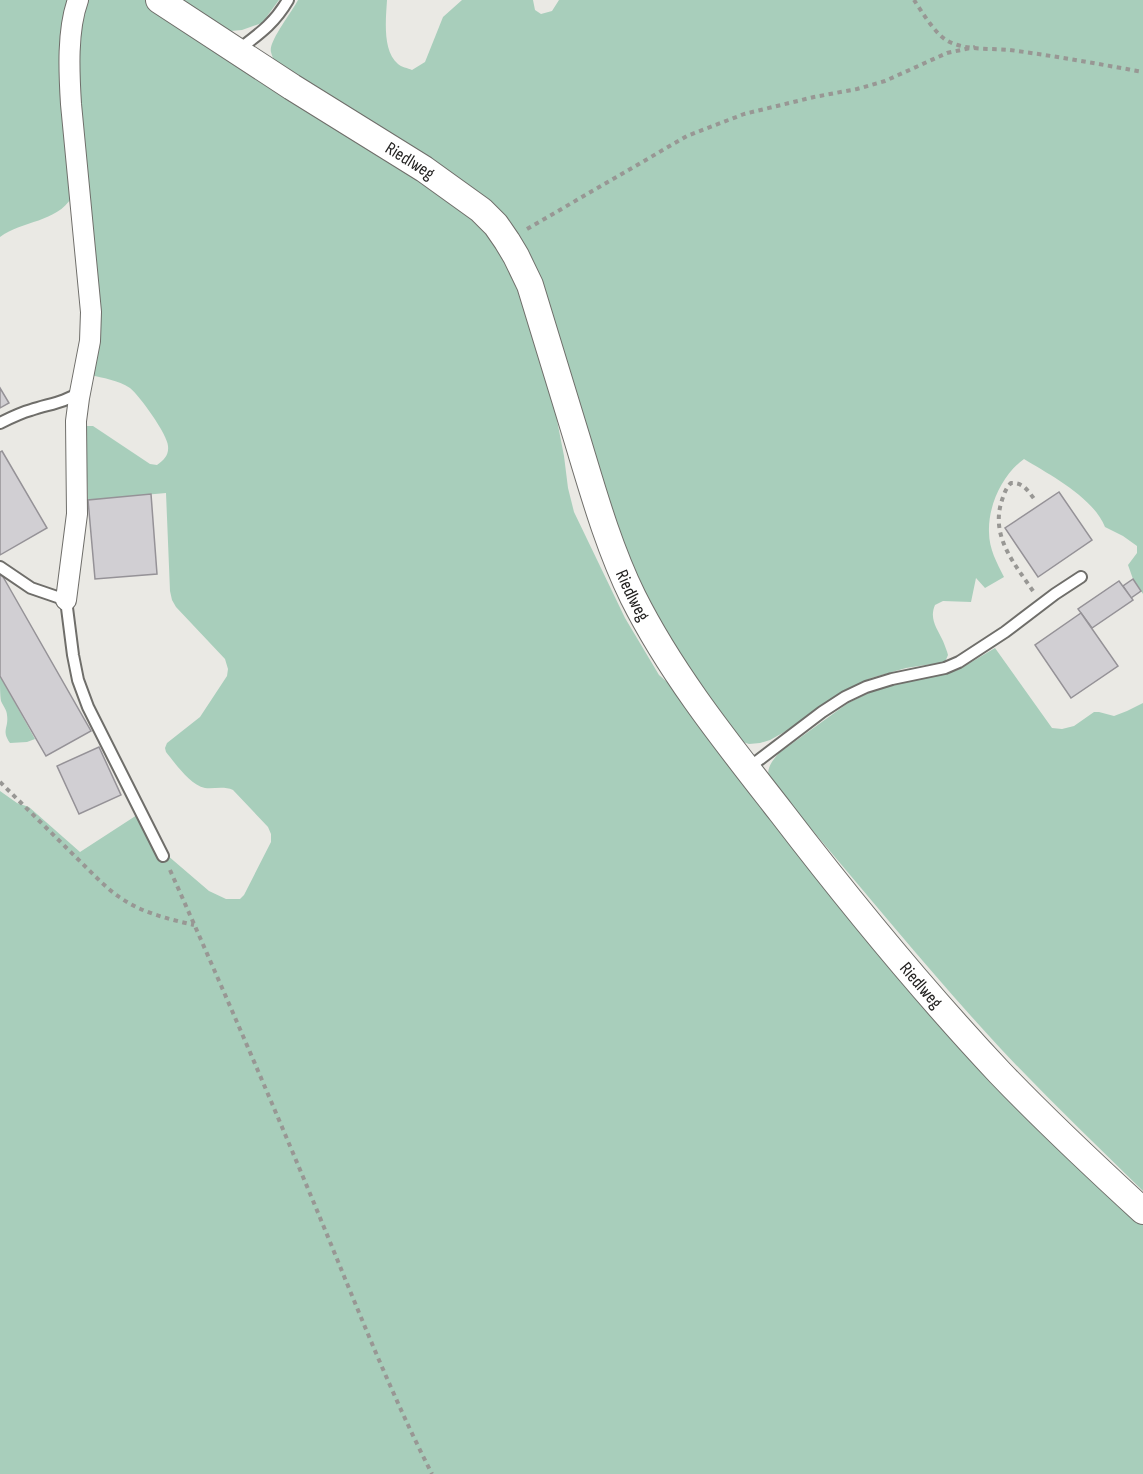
<svg xmlns="http://www.w3.org/2000/svg" width="1143" height="1474" font-family="'Sofia Sans Condensed',sans-serif">
<rect width="100%" height="100%" fill="#eae9e4"/>
<!-- green -->
<g fill="#a8cebb">
<path d="M0,0H72V197C56,223 23,220 0,237Z"/>
<path d="M86,0H151L456,198L510,253L555,410L564,456L568,488L574,512L625,618L659,675L667,682L676,684L1082,1170L1143,1225V1474H0V791L17,803L29,807L80,852L137,815L167,855L209,891L226,899H240L244,895L271,842V834L268,827L233,790C224,786 214,789 205,788C190,785 175,763 166,752L165,748L167,743L200,717L227,676L228,669L225,659L176,607L172,600L170,591L166,493L88,500L85,430L87,426H93L150,464L157,465C164,460 169,455 168,446C168,435 139,395 130,388C118,380 103,378 90,375L76,97L78,36Z"/>
<polygon points="170,0 279,0 262,23 242,30 230,31"/>
<path d="M298,0H387C386,18 382,51 398,64C401,67 408,68 412,70L425,62L443,17L462,0H533L535,10L541,14L552,11L559,0H1143V594L1133,579L1128,565L1137,553V546L1123,536L1105,527C1093,497 1050,475 1024,459C1003,474 988,505 989,532C989,549 997,563 1004,577L985,588L976,578L971,602L943,601L935,605C929,619 937,628 943,641C945,646 947,651 948,655L945,662L906,668L871,678L843,691L795,726L770,740L760,743L749,744L737,740L715,712L630,576L526,262L278,66C275,62 272,57 271,52C268,42 292,12 298,0Z"/>
<path d="M995,648L1052,728L1062,729L1074,726L1094,712H1099L1114,716L1127,711L1143,703V1191C1095,1144 1047,1098 1001,1049C936,979 875,904 813,831L809,828C802,819 771,787 769,779C766,768 772,761 779,753L848,703L873,691L890,686L958,670Z"/>
<path d="M0,676L35,739L27,742L10,743C1,730 9,728 7,715C7,710 3,706 1,701C0,695 0,684 0,676Z"/>
</g>
<!-- building -->
<g fill="#d1cfd3" stroke="#959297" stroke-width="1.5">
<polygon points="0,388 9,403 0,408"/>
<polygon points="2,451 47,528 0,555 0,452"/>
<polygon points="1059,492 1092,540 1038,577 1005,528"/>
<polygon points="151,494 157,574 95,579 88,500"/>
<polygon points="2,575 91,731 46,756 0,676 0,576"/>
<polygon points="1133,579 1141,591 1131,598 1123,586"/>
<polygon points="1119,581 1133,600 1092,628 1078,609"/>
<polygon points="1081,613 1118,666 1071,698 1035,645"/>
<polygon points="99,747 121,795 79,814 57,766"/>
</g>
<g fill="none" stroke-linecap="round" stroke-linejoin="round">
<!-- service casing -->
<g stroke="#6f6e6a" stroke-width="14">
<g id="service">
<path d="M238,50C259,34 274,24 288,0"/>
<path d="M0,423C10,418 20,413 31,410C48,404 64,403 80,392"/>
<polyline points="0,567 31,588 66,600 73,655 78,680 88,707 163,856"/>
<polyline points="747,769 822,712 845,697 866,687 892,679 945,668 959,662 1005,632 1055,594 1081,577"/>
</g>
</g>
<!-- minor casing -->
<g stroke="#6f6e6a" stroke-width="22">
<path id="minor" d="M66,600L77,514L76,421L79,398L90,341L91,312L71,104C69,72 67,30 78,0"/>
</g>
<!-- tertiary casing -->
<g stroke="#6f6e6a" stroke-width="28">
<g id="tertiary">
<path id="s1" d="M159,0L292,87L424,169L481,210L496,225L507,241L516,256L530,285C546,337 562,390 578,442C594,495 609,548 633,597C672,675 728,744 781,812C850,902 922,990 1000,1073C1046,1121 1094,1166 1143,1211"/>
</g>
</g>
<!-- path -->
<g stroke="#989794" stroke-width="4" stroke-dasharray="4.5 4.5" stroke-linecap="butt">
<path d="M914,0C922,12 934,32 946,40C964,51 990,48 1010,50C1055,56 1099,64 1143,72"/>
<polyline points="527,229 687,136 744,114 814,97 857,89 885,81 947,53 975,47"/>
<path d="M1033,591C1014,563 990,536 1002,500C1004,494 1006,488 1011,483C1023,482 1028,491 1035,500"/>
<path d="M0,782L102,883C108,888 114,894 121,898C142,913 169,919 194,925"/>
<path d="M170,870C220,982 269,1095 316,1208C353,1297 388,1388 432,1474"/>
</g>
<!-- service -->
<use href="#service" stroke="#fff" stroke-width="10"/>
<!-- minor -->
<use href="#minor" stroke="#fff" stroke-width="20"/>
<!-- tertiary -->
<use href="#tertiary" stroke="#fff" stroke-width="26"/>
</g>
<g text-anchor="middle" dominant-baseline="central" stroke-width="5" stroke-linejoin="round" paint-order="stroke">
<!-- street labels -->
<g font-size="18" fill="#232221" stroke="#fff">
<text stroke="none"><textPath href="#s1" startOffset="298">Riedlweg</textPath></text>
<text stroke="none"><textPath href="#s1" startOffset="802">Riedlweg</textPath></text>
<text stroke="none"><textPath href="#s1" startOffset="1288">Riedlweg</textPath></text>
</g>
</g>
</svg>
